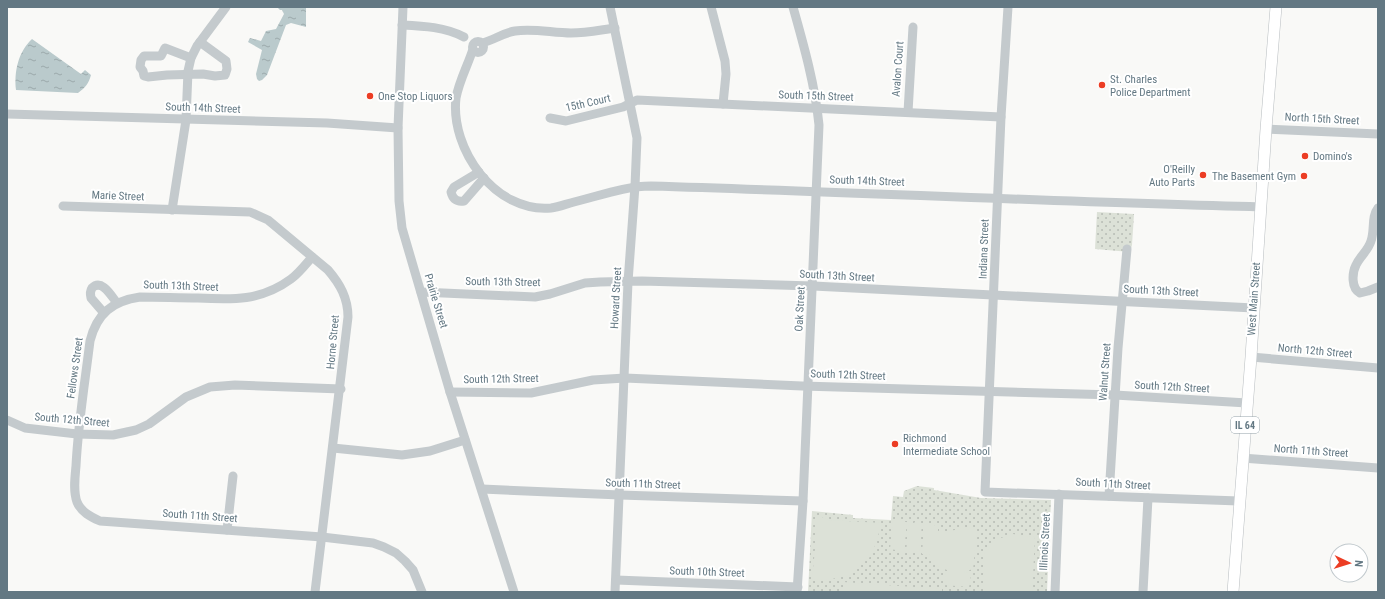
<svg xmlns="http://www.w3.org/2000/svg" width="1385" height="599" font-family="'Roboto Condensed',sans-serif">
<defs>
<pattern id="park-dots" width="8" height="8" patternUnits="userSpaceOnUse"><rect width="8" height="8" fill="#dce1d7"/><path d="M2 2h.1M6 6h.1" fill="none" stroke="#b6bbb4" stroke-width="1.8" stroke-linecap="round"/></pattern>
<pattern id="water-ripples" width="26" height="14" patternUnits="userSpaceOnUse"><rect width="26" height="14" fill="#bacacc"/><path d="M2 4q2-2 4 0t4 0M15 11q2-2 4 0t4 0" fill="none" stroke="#9ba9ab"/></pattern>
</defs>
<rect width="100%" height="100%" fill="#f9f9f7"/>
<!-- park -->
<g fill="url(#park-dots)">
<polygon points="1097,212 1134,214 1132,245 1130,252 1095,249"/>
<polygon points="917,486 934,488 934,490 940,491 981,498 1051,500 1047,592 808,592 812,511 853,515 853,518 891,520 893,496 903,497 904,491"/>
</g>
<!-- pitch -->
<g fill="#dce1d7">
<polygon points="818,515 828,520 882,523 872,555 850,575 827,580 812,579 817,529 814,521"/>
<polygon points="893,520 901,520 901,522 907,522 904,551 896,551 896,550 890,549"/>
<polygon points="915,522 922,524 919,553 912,553 911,552 906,552 909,523 914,523"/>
<polygon points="930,524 938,526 938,533 971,527 977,532 973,569 964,572 970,573 971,581 970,581 969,587 944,585 944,577 945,577 946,571 949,571 938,566 930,555 922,554 924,525 930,525"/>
<polygon points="1013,534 1035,537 1032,592 983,592 985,552 992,541"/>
<polygon points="843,582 942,589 942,592 843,592"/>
</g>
<!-- water -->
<g fill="url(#water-ripples)">
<polygon points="277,7 306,7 306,27 291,23 286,25 267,75 262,80 259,81 257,79 256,74 262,50 248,42 250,38 261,41 266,31 276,29 284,14 282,10 280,10"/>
<path d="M32,39L81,74L85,70L91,75C89,83 85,88 78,93L16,90C14,72 18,52 32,39Z"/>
</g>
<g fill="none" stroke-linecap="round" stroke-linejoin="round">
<!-- major casing -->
<g stroke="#b8bdc0" stroke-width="12">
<polyline id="major" points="1233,592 1251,357 1266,129 1276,7"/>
</g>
<!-- minor -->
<g stroke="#c4cacd" stroke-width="9">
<polyline points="403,7 398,128 399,201 402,228 450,392 514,592"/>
<polyline points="610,7 637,138 635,186 628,282 615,592"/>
<polyline points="711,7 725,61 726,74 723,104"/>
<path d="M793,7C804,46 815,85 819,125L803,501L797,592"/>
<polyline points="1008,7 1001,117 985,492 1239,501"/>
<path d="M402,25C424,26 445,27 464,37"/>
<circle cx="478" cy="47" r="5.5"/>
<path d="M482,43C494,40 503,33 515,31C533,28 553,33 571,33C586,33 600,30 615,28"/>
<path d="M473,49C468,65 459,81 456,98C450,149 495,213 551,208C559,207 566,204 574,202C599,196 625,186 651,186C854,192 1057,202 1261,207"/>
<polyline points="191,58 165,48 161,56 144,56 141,60 140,67 143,71 144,76 148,77 167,75 203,74 215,76 225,75 227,69 226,61 200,42"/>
<polyline points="908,112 913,27"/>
<polyline points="7,114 327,123 398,128"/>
<polyline points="550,118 566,121 623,107 637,100 1001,117"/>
<polyline points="1266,129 1378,134"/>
<path d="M479,172L454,187L451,192C453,200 457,202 464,201L484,178"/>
<path d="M63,206L250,212L268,220L328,270C340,284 348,298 348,317L315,592"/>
<path d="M1378,208C1371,217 1375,230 1371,241C1368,251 1360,256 1356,265C1352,273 1351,288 1360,293L1368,291L1378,287"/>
<polyline points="172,210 186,120 188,71 191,58 197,46 226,7"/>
<path d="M312,257C306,264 299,273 291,279C261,301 233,300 198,298C179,298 160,297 140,297C113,301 97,313 90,341C85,382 78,424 76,466C75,477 73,491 77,502C81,512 91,517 100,521L322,537L373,543L384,547L396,553L405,561L413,570L422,592"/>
<polyline points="421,292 535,297 550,294 585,283 600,282 642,281 813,286 1254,308"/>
<path d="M104,313L91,298C90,294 90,291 92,288C102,278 112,297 117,303"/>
<polyline points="1251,357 1378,368"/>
<polyline points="450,392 531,393 593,380 625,378 802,386 1115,395 1247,403"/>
<polyline points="7,420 25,428 77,434 113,435 136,430 149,424 186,397 210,387 235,385 341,389"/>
<polyline points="333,448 402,455 430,451 465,440"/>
<polyline points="1242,458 1378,468"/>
<polyline points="482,489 620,495 803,501"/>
<polyline points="1109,496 1118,348 1127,249"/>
<polyline points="227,530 233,476"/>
<polyline points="616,580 798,587"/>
<polyline points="1055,592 1059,494"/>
<polyline points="1143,592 1148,498"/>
</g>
<!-- major -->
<use href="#major" stroke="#fff" stroke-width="11"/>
</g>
<!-- markers -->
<g fill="#ec3d24" stroke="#fff" stroke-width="1.5">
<circle cx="1102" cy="85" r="4"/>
<circle cx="370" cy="96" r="4"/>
<circle cx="1305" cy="156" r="4"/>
<circle cx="1203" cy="175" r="4"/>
<circle cx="1304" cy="176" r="4"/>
<circle cx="895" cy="444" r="4"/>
</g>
<g text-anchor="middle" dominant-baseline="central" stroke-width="4" stroke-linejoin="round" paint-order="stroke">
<!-- shield labels -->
<rect fill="#fff" stroke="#92a0a8" stroke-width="1" x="1231" y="417" width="28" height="16" rx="3"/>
<g font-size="10" font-weight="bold" fill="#637883">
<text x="1245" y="425">IL 64</text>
</g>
<!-- street labels -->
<g font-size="11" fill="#637883" stroke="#fff">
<text transform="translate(898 69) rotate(-86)">Avalon Court</text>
<text transform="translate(816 96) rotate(2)">South 15th Street</text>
<text transform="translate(588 103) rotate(-13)">15th Court</text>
<text transform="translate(203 108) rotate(2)">South 14th Street</text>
<text transform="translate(1322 119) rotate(3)">North 15th Street</text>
<text transform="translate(867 181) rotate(2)">South 14th Street</text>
<text transform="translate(118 196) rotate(2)">Marie Street</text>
<text transform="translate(984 249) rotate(-88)">Indiana Street</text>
<text transform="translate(837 276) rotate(3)">South 13th Street</text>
<text transform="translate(503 282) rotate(1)">South 13th Street</text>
<text transform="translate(181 286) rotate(2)">South 13th Street</text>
<text transform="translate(1161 291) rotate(3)">South 13th Street</text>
<text transform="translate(616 298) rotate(-87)">Howard Street</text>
<text transform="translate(1254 299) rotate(-86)">West Main Street</text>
<text transform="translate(436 301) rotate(73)">Prairie Street</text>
<text transform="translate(800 309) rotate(-87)">Oak Street</text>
<text transform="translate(333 342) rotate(-85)">Horne Street</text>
<text transform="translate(1315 351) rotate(5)">North 12th Street</text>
<text transform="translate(75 368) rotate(-82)">Fellows Street</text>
<text transform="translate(1105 372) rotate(-86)">Walnut Street</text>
<text transform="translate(848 375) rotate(2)">South 12th Street</text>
<text transform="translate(501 379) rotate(-1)">South 12th Street</text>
<text transform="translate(1172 387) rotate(3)">South 12th Street</text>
<text transform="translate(72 420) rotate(5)">South 12th Street</text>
<text transform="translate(1311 451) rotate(4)">North 11th Street</text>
<text transform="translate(643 484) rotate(2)">South 11th Street</text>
<text transform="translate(1113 484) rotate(3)">South 11th Street</text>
<text transform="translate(200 516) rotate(4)">South 11th Street</text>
<text transform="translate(1045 542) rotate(-87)">Illinois Street</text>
<text transform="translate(707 572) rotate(2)">South 10th Street</text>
</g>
<!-- poi labels -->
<g font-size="11" fill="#637883" stroke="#fff" text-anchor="start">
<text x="1110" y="79">St. Charles<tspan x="1110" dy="13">Police Department</tspan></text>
<text x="378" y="96">One Stop Liquors</text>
<text x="1313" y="156">Domino's</text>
<text x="1195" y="169" text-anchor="end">O'Reilly<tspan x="1195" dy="13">Auto Parts</tspan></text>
<text x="1296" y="176" text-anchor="end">The Basement Gym</text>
<text x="903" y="438">Richmond<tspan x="903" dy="13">Intermediate School</tspan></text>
</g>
</g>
<!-- border -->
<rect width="1385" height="599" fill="none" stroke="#637883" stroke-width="16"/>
<!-- north arrow -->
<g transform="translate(1349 563) rotate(94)"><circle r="19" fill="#ffffff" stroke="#c1c9cd"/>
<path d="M0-3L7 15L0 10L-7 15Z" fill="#ec3d24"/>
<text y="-6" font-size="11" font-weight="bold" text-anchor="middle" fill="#637883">N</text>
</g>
</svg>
